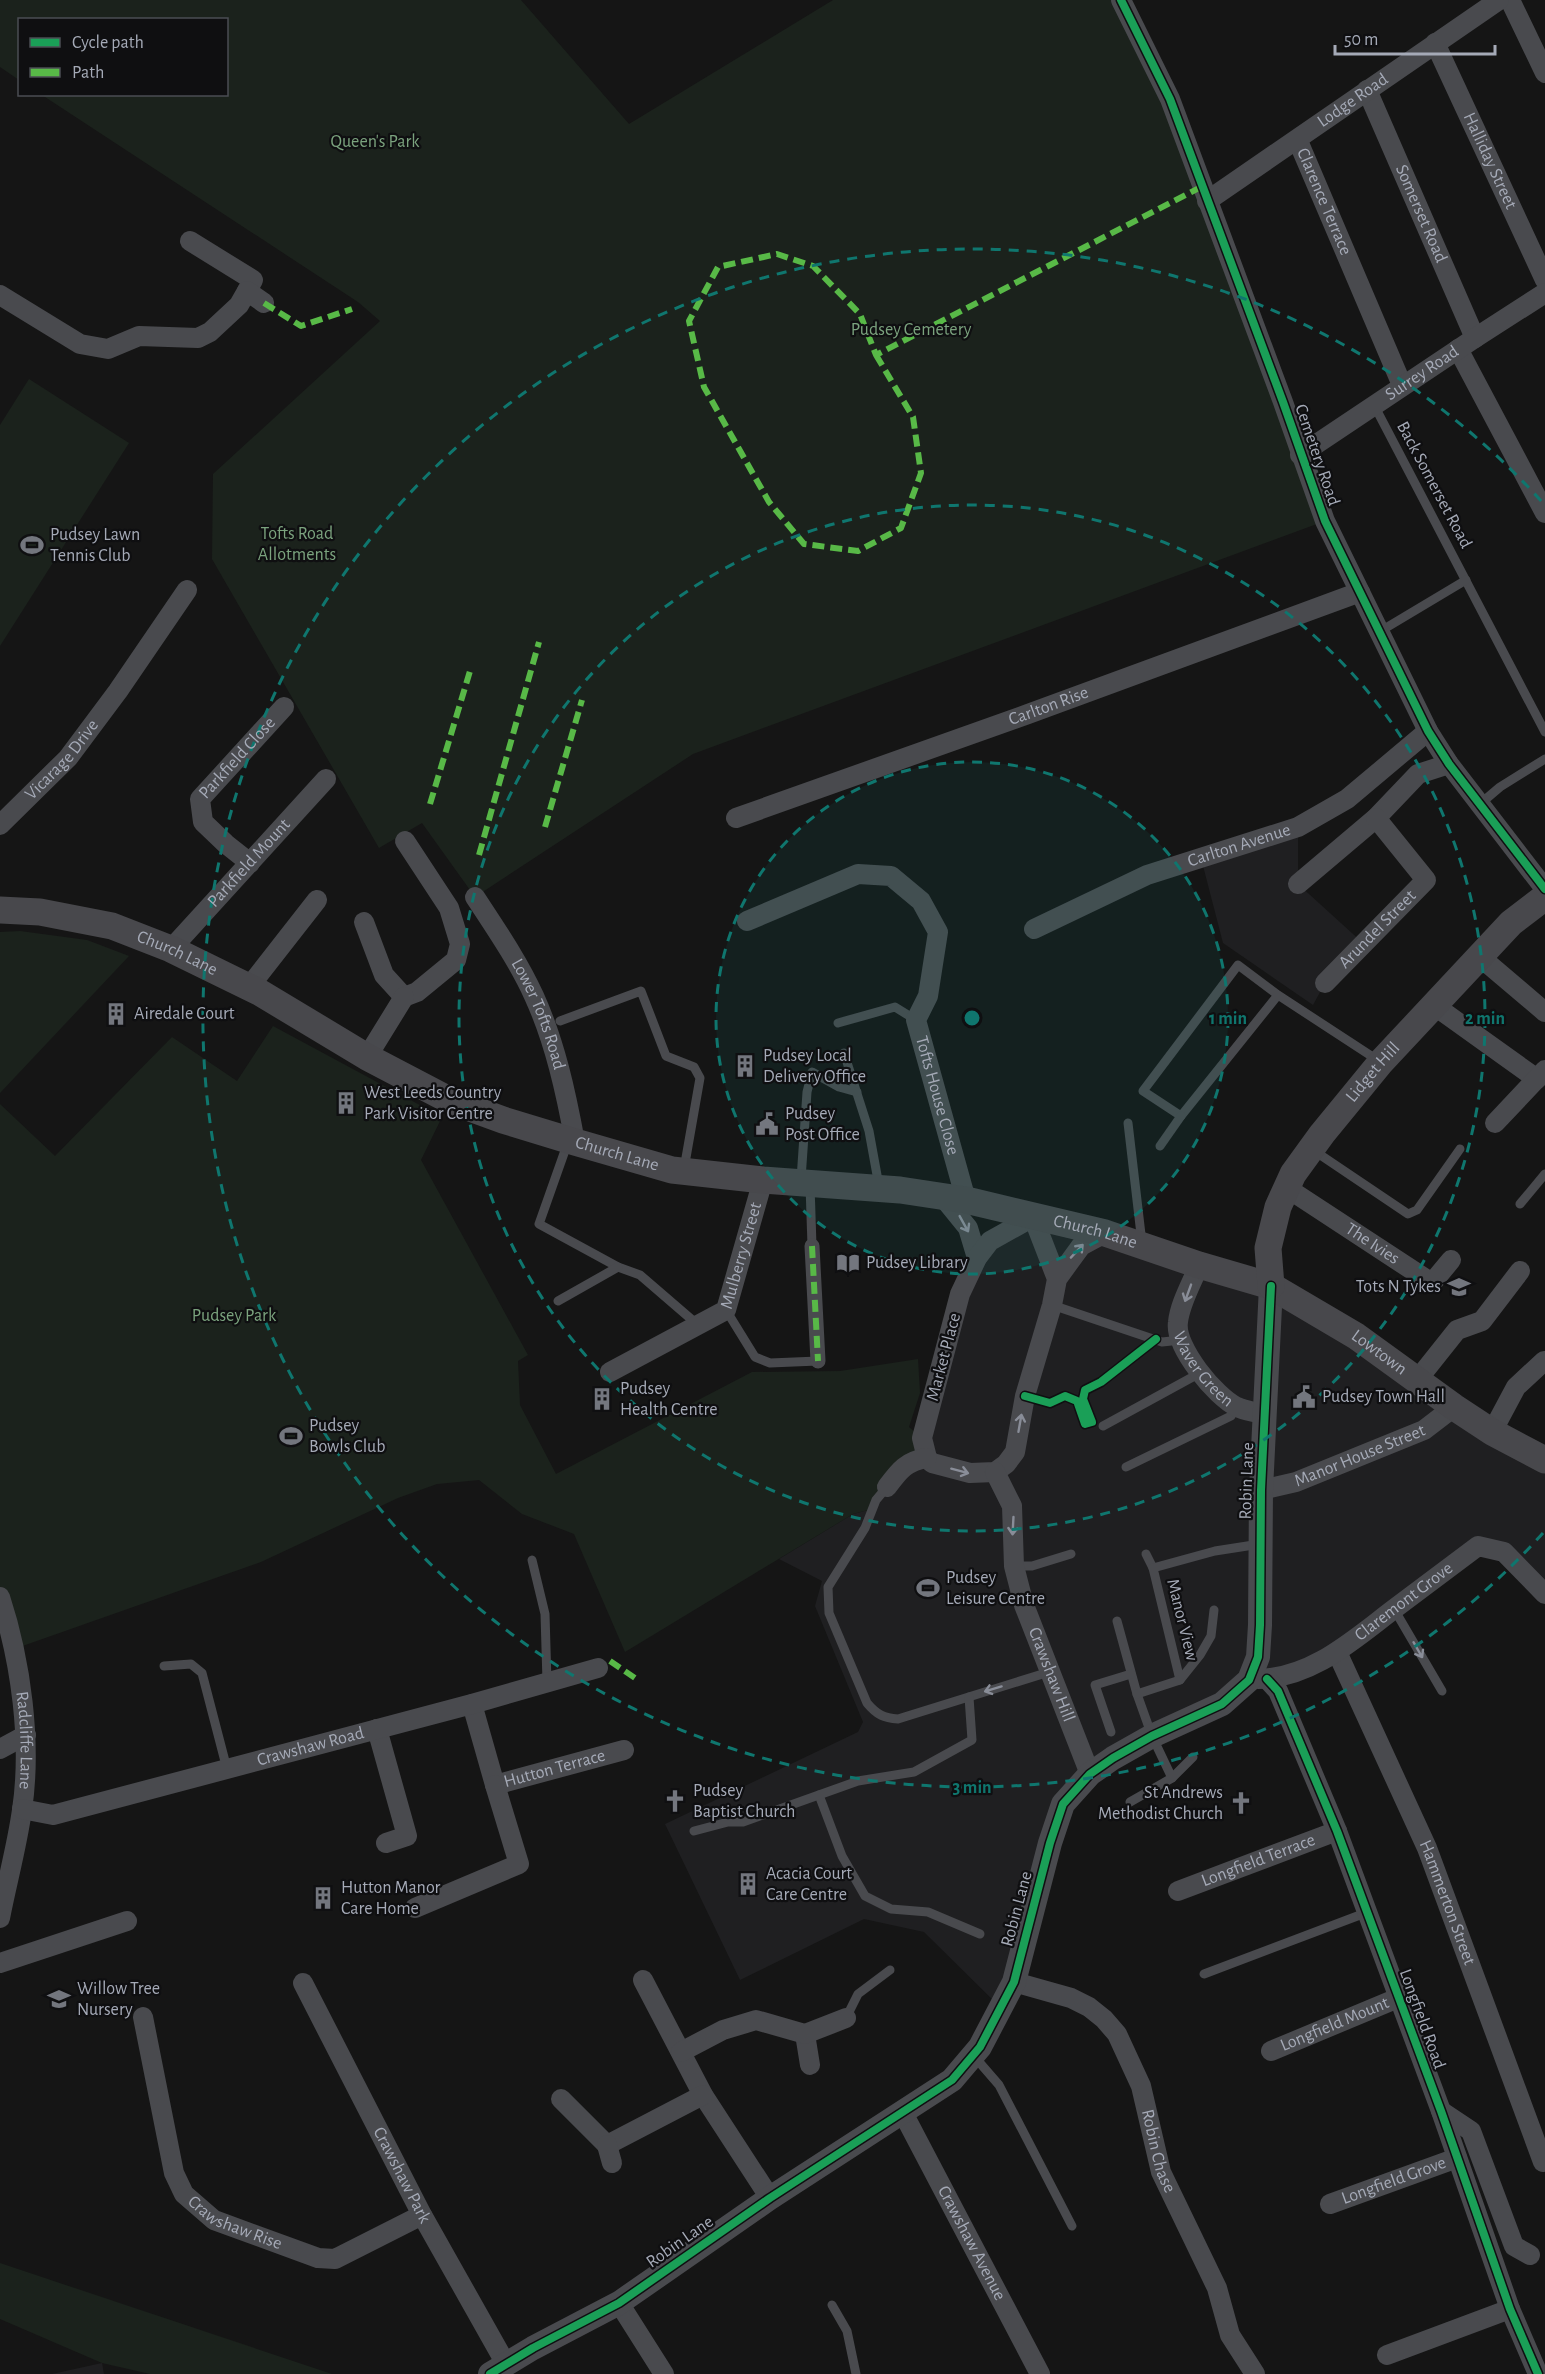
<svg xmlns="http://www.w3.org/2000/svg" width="1545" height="2374" font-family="'Alegreya Sans',sans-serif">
<rect width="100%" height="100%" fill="#151515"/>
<!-- built -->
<g fill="#1f1f21">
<polygon points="1298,827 1298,884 1364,944 1325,983 1313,1005 1223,943 1201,858"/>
<polygon points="1033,1217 1271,1286 1545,1460 1545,1594 1478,1546 1337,1652 1267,1679 1152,1736 1063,1804 1000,2007 924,1932 864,1919 740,1980 665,1824 858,1732 863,1722 815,1606 822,1581 779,1559 853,1514 872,1509 901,1468 977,1258"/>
<polygon points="102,2363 104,2374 52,2374"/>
</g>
<!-- green -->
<g fill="#1b221c">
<polygon points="0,0 521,0 629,124 833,0 1121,0 1325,521 693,754 475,897 422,823 379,848 212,559 213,474 380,321 358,302 42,95 226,94 226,20 20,20 19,80 0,67"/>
<polygon points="29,379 129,443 0,646 0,425"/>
<polygon points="20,931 87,940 129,956 0,1093 0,932"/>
<polygon points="273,1026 442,1117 421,1160 528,1355 518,1361 520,1405 556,1474 752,1372 840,1371 918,1359 920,1393 909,1427 922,1438 918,1459 872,1509 853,1514 625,1652 574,1534 522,1514 479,1480 437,1484 398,1498 261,1562 14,1649 0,1597 0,1104 55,1156 172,1037 237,1081"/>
<polygon points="0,2263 332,2374 150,2374 102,2363 0,2319"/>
</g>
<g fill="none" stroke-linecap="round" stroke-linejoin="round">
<!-- service -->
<g stroke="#494a4e" stroke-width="9">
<polyline points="1374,405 1545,732"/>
<polyline points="1379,632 1466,580"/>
<polyline points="1480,804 1500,787 1545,759"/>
<polyline points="1278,995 1181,1116 1143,1091 1238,965 1278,995 1379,1061"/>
<polyline points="560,1021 641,991 666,1056 694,1067 700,1078 684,1169"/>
<polyline points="838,1023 895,1007 916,1020"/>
<polyline points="844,1053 869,1131 879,1186"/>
<polyline points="1128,1123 1142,1243"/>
<polyline points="568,1142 539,1224 618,1267 640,1275 698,1325"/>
<polyline points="1160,1146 1181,1116"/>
<polyline points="1313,1150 1408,1214 1417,1210 1460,1149"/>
<polyline points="801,1179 807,1092 812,1072 839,1087 857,1092"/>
<polyline points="810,1185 812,1246"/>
<polyline points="1520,1204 1545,1174"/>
<polyline points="558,1301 618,1267"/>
<polyline points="1052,1305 1162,1342 1181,1340"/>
<polyline points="726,1310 755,1357 770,1363 818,1361"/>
<polyline points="1103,1426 1200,1373"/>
<polyline points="1126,1467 1231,1416 1236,1406"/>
<path d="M887,1487L876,1500L865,1528L828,1587L829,1613L867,1703C877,1715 884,1718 898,1719L1049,1672"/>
<polyline points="1146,1554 1153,1568"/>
<polyline points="532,1560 545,1614 547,1682"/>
<polyline points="1014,1566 1032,1566 1071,1554"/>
<polyline points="1394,1609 1442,1691"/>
<polyline points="1117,1621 1137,1694 1152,1736 1172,1778"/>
<polyline points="164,1666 191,1664 202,1673 227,1769"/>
<polyline points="1180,1680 1153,1568 1215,1551 1260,1544"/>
<polyline points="1137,1694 1180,1680 1200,1655 1211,1636 1214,1610"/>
<polyline points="1111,1732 1095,1685 1131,1674"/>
<polyline points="819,1795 842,1856 865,1896 891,1909 928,1912 980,1934"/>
<polyline points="1130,1802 1172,1778 1193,1757"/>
<polyline points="694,1831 728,1822 743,1822 858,1781 914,1772 972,1740 969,1697"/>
<polyline points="1204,1974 1368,1912"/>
<polyline points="846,2018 858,1994 890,1970"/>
<polyline points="973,2055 999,2085 1072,2226"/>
<polyline points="832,2305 847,2331 856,2374"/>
</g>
<!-- pedestrian -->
<polyline stroke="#494a4e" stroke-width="15" points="812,1246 818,1361"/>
<!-- minor -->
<g stroke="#494a4e" stroke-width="20">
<polyline points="1121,0 1170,99 1283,402 1325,521 1428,731 1449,764 1545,889"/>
<polyline points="1510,0 1545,73"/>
<path id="s1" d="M1435,43L1545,280"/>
<path id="s2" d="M1367,90L1475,338"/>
<path id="s3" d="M1298,141L1402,385"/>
<path id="s4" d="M1207,201L1499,0"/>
<polyline points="190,241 253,280 247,291"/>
<polyline points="0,295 80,344 108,349 139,336 198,338 210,332 239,305 247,291 264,303"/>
<polyline points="1458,349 1545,513"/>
<path id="s5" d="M1300,455L1475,338L1545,293"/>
<path id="s6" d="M736,818L1028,714L1360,592"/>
<path id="s7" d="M0,825L68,758L118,691L187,590"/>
<path id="s8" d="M250,863L226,844L203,822L200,799L284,707"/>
<polyline points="1298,884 1376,818 1418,774 1449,764"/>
<path id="s9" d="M475,897C496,929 518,961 534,996C555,1042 566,1093 575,1142"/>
<path id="s10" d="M747,921L858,874L891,876L921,901L938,932L928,996L916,1020L966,1200"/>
<polyline points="364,922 384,975 404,997"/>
<path id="s11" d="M1034,929L1147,875L1298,827L1347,799L1428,731"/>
<path id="s12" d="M171,949L326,779"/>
<polyline points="1479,956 1545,1012"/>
<path id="s13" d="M1325,983L1426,880L1376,818"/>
<polyline points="249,987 317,900"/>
<polyline points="404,997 417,992 456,960 460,944 449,908 405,841"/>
<polyline points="1435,1006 1537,1079"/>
<polyline points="367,1057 404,997"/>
<polyline points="1495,1123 1545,1070"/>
<path id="s14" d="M1287,1188L1432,1283L1451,1260"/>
<polyline points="942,1196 968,1228 977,1258"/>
<path id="s15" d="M1199,1265C1192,1283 1180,1303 1178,1322C1174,1347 1216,1397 1237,1407C1246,1411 1256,1412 1264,1415"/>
<polyline points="1057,1279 1033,1217 990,1241 977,1258 960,1294 922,1438 927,1458 932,1463 970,1473 995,1472 1006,1464 1015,1452 1025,1396 1052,1305 1057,1279 1081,1246 1105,1233"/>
<path id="s16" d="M610,1372L726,1310L763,1180"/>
<polyline points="1418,1379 1457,1330 1482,1321 1520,1271"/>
<polyline points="1492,1432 1516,1387 1544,1361"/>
<path id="s17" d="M995,1472L1012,1506L1014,1566L1024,1605L1090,1774"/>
<path d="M887,1487C899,1471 906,1461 927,1458"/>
<path id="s18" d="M1261,1490L1296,1482L1424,1430L1454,1407"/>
<path id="s19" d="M0,1597C21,1661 32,1743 22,1810C17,1846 7,1882 0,1918"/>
<path id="s20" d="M1337,1652L1427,1848L1543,2162"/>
<path id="s21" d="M1258,1679C1312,1678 1353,1640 1394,1609C1422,1588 1450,1567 1478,1546L1504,1552L1545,1594"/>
<polyline points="1267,1679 1278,1691 1337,1831 1441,2111 1510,2309 1538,2374"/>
<path id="s22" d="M472,1704L495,1785L624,1750"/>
<polyline points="377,1729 407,1836 386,1843"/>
<polyline points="0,1749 26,1735"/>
<path id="s23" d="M22,1809L53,1815L472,1704L598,1668"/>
<path id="s24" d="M1178,1891L1337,1831"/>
<polyline points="415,1908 519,1864 495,1785"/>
<polyline points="0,1963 127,1921"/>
<polyline points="643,1980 703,2095 770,2198"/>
<path id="s25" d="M1014,1982L1071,1998L1089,2007L1104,2019L1117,2034L1141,2086L1161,2172L1217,2288L1230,2335L1255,2374"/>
<path id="s26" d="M303,1983L422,2215L506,2364"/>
<path id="s27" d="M143,2017L174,2173L184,2194L214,2220L318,2258L335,2259L422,2215"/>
<polyline points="805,2034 810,2065"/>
<path id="s28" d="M1271,2051L1398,1998"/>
<polyline points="681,2052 723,2030 756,2020 805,2034 846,2018"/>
<polyline points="561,2099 607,2145 703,2095"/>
<polyline points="1441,2111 1471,2131 1514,2246 1530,2255"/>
<path id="s29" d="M903,2113L1040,2374"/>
<polyline points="607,2145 612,2163"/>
<path id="s30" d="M1330,2204L1457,2158"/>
<polyline points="619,2303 664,2374"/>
<polyline points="1387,2355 1510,2309"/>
</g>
<!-- tertiary -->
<polyline stroke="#494a4e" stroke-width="24" points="490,2374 533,2348 619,2303 770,2198 952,2080 980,2047 1014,1982 1050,1843 1063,1804 1090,1774 1113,1758 1152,1736 1222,1704 1249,1680 1258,1657 1260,1625 1261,1490 1271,1286"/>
<!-- secondary -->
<g stroke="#48484c" stroke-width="27">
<path id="s31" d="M0,910L40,912L112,926L171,949L259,992L367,1057L451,1101L503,1120L575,1142L672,1170L763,1180L900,1190L966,1200L1105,1233L1199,1265L1271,1286L1356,1336L1454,1407L1492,1432L1545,1460"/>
<path id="s32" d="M1271,1286L1268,1248L1278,1207L1293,1174L1322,1134L1381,1062L1511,923L1545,897"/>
</g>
<!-- quiet -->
<g stroke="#58b947" stroke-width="6" stroke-dasharray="12 6" stroke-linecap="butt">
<polyline points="264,303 301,326 352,309"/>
<polyline points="876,355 913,417 921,473 901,528 858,551 804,544 769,502 704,387 689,321 718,267 777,254 813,266 860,314 876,355 1203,186"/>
<polyline points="430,804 470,671"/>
<polyline points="545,827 582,700"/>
<polyline points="479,855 539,642"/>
<polyline points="812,1246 818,1361"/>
<polyline points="610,1661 635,1678"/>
</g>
<!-- cycleway casing -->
<g stroke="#0f0f11" stroke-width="11">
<g id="cycleway">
<polyline points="1121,0 1170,99 1283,402 1325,521 1428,731 1449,764 1545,889"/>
<polyline points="1025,1396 1050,1403 1065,1396 1077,1401 1085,1424 1092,1422 1083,1399 1085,1390 1101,1382 1156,1339"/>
<polyline points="1267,1679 1278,1691 1337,1831 1441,2111 1510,2309 1538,2374"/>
<polyline points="490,2374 533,2348 619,2303 770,2198 952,2080 980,2047 1014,1982 1050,1843 1063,1804 1090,1774 1113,1758 1152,1736 1222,1704 1249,1680 1258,1657 1260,1625 1261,1490 1271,1286"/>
</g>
</g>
<!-- cycleway -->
<use href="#cycleway" stroke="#1a9f57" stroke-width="8"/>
</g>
<!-- one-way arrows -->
<defs><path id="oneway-shaft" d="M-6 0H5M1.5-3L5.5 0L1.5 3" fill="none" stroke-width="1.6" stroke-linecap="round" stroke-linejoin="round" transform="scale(1.5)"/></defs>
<g stroke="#898d98">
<use href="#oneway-shaft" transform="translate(964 1224) rotate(61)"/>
<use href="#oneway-shaft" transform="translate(1077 1251) rotate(-47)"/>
<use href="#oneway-shaft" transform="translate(1188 1293) rotate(110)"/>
<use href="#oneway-shaft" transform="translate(1020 1423) rotate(-80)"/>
<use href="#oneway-shaft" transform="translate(960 1471) rotate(15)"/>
<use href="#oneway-shaft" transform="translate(1013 1526) rotate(93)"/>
<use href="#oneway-shaft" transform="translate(1418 1650) rotate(60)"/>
<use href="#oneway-shaft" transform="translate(993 1689) rotate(163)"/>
</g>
<!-- distance rings -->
<circle cx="972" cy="1018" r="256" fill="#0f766e" fill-opacity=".12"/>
<g fill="none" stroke="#0f766e" stroke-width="3" stroke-dasharray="10 8">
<circle cx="972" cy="1018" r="256"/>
<circle cx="972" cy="1018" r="513"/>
<path d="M1543 1533A769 769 0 1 1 1543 503"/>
</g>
<!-- icons -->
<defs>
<g id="stadium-bare" transform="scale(1.8)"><path d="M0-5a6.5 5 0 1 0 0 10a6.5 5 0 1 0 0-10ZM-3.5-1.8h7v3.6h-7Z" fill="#73767e" stroke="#0f0f11" stroke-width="2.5" paint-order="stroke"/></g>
<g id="building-bare" transform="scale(1.8)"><path d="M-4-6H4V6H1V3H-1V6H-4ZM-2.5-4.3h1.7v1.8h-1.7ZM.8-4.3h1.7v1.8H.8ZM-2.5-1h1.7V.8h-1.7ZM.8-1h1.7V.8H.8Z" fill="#73767e" stroke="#0f0f11" stroke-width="2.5" paint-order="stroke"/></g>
<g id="civic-bare" transform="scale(1.8)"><path d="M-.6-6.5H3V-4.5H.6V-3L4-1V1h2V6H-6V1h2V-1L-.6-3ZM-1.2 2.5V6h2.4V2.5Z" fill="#73767e" stroke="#0f0f11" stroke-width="2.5" paint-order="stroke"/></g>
<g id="library-bare" transform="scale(1.8)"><path d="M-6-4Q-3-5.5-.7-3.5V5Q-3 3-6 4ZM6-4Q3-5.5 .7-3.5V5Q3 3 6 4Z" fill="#73767e" stroke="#0f0f11" stroke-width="2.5" paint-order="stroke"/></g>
<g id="school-bare" transform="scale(1.8)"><path d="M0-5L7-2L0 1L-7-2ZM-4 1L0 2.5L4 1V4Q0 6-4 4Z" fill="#73767e" stroke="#0f0f11" stroke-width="2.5" paint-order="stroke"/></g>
<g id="church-bare" transform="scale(1.8)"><path d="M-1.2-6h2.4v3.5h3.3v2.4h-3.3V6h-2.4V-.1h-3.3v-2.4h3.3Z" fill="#73767e" stroke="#0f0f11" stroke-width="2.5" paint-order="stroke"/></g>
</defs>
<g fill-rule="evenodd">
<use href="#stadium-bare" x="32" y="545"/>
<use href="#building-bare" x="116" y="1014"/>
<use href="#building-bare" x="745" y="1066"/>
<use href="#building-bare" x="346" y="1103"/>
<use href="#civic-bare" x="767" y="1124"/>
<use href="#library-bare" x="848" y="1263"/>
<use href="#school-bare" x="1459" y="1287"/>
<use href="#civic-bare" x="1304" y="1397"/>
<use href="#building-bare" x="602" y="1399"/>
<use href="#stadium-bare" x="291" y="1436"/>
<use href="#stadium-bare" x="928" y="1588"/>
<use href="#church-bare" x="675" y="1801"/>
<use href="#church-bare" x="1241" y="1803"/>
<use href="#building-bare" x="748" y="1884"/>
<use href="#building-bare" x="323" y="1898"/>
<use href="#school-bare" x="59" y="1999"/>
</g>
<g text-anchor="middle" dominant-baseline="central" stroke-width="4.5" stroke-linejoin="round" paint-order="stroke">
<!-- street labels -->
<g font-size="18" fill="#a5aab7" stroke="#0f0f11">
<text stroke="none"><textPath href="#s4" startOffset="177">Lodge Road</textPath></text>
<text stroke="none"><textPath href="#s1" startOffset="130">Halliday Street</textPath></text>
<text stroke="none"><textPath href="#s3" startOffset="66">Clarence Terrace</textPath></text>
<text stroke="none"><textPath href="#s2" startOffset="135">Somerset Road</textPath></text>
<text stroke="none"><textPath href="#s5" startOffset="147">Surrey Road</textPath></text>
<text transform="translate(1317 455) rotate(71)">Cemetery Road</text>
<text transform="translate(1434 485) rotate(62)">Back Somerset Road</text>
<text stroke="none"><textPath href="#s6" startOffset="332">Carlton Rise</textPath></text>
<text stroke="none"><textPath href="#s8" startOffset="141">Parkfield Close</textPath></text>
<text stroke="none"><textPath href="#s7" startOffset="90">Vicarage Drive</textPath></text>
<text stroke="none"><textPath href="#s11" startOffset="222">Carlton Avenue</textPath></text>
<text stroke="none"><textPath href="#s12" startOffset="116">Parkfield Mount</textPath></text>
<text stroke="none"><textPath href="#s13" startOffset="75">Arundel Street</textPath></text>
<text stroke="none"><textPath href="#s31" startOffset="184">Church Lane</textPath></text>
<text stroke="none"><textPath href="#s9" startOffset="134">Lower Tofts Road</textPath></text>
<text stroke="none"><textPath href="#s32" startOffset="246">Lidget Hill</textPath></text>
<text stroke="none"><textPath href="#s10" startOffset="398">Tofts House Close</textPath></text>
<text stroke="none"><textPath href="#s31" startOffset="670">Church Lane</textPath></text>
<text stroke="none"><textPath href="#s31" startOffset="1156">Church Lane</textPath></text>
<text stroke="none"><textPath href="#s14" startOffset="102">The Ivies</textPath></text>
<text stroke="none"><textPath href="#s16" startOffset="188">Mulberry Street</textPath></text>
<text stroke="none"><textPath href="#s31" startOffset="1467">Lowtown</textPath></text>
<text transform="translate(944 1357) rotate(-75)">Market Place</text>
<text stroke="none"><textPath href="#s15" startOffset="116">Waver Green</textPath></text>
<text stroke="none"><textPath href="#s18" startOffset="105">Manor House Street</textPath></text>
<text transform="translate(1247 1481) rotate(-88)">Robin Lane</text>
<text stroke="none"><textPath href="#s21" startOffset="168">Claremont Grove</textPath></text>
<text transform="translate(1182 1620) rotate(76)">Manor View</text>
<text stroke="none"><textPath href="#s17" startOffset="213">Crawshaw Hill</textPath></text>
<text stroke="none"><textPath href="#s19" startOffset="146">Radcliffe Lane</textPath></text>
<text stroke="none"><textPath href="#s23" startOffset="298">Crawshaw Road</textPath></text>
<text stroke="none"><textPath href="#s22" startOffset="146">Hutton Terrace</textPath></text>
<text stroke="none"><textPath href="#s24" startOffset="86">Longfield Terrace</textPath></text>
<text stroke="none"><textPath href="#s20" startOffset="274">Hammerton Street</textPath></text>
<text transform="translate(1017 1909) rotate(-75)">Robin Lane</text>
<text transform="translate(1422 2019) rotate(70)">Longfield Road</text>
<text stroke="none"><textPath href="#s28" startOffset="69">Longfield Mount</textPath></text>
<text stroke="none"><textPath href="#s25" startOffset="243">Robin Chase</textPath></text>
<text stroke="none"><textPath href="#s26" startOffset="216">Crawshaw Park</textPath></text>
<text stroke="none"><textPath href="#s30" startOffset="68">Longfield Grove</textPath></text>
<text stroke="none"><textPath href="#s27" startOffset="242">Crawshaw Rise</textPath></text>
<text transform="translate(680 2242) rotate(-35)">Robin Lane</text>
<text stroke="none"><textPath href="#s29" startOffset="147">Crawshaw Avenue</textPath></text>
</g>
<!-- park labels -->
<g font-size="18" fill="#7ba37e" stroke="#0f0f11">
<text x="375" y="142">Queen's Park</text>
<text x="911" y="330">Pudsey Cemetery</text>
<text x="297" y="534">Tofts Road<tspan x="297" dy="21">Allotments</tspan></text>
<text x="234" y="1316">Pudsey Park</text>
</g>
<!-- poi labels -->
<g font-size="18" fill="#a5aab7" stroke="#0f0f11" text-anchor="start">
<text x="50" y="535">Pudsey Lawn<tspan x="50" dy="21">Tennis Club</tspan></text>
<text x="134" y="1014">Airedale Court</text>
<text x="763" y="1056">Pudsey Local<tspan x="763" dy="21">Delivery Office</tspan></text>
<text x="364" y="1093">West Leeds Country<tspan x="364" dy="21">Park Visitor Centre</tspan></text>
<text x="785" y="1114">Pudsey<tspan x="785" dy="21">Post Office</tspan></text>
<text x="866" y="1263">Pudsey Library</text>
<text x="1441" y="1287" text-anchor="end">Tots N Tykes</text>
<text x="620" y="1389">Pudsey<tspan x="620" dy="21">Health Centre</tspan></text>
<text x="1322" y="1397">Pudsey Town Hall</text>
<text x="309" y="1426">Pudsey<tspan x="309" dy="21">Bowls Club</tspan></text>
<text x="946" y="1578">Pudsey<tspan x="946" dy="21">Leisure Centre</tspan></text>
<text x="693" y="1791">Pudsey<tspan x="693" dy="21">Baptist Church</tspan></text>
<text x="1223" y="1793" text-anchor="end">St Andrews<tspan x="1223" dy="21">Methodist Church</tspan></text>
<text x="766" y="1874">Acacia Court<tspan x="766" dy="21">Care Centre</tspan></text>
<text x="341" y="1888">Hutton Manor<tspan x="341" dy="21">Care Home</tspan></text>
<text x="77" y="1989">Willow Tree<tspan x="77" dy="21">Nursery</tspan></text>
</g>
</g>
<circle cx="972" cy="1018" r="9" fill="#0f766e" stroke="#0f0f11" stroke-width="3"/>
<g font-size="18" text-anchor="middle" font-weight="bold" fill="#0f766e" stroke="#0f0f11" stroke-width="4.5" stroke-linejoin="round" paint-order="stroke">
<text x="1228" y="1024">1 min</text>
<text x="1485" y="1024">2 min</text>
<text x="972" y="1793">3 min</text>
</g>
<!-- legend -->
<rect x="18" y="18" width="210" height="78" fill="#0f0f11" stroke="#4b4d53" stroke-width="1.5"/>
<rect x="30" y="38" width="30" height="9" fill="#1a9f57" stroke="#4b4d53" stroke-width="1.5"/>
<text x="72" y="48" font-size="18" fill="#a5aab7">Cycle path</text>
<rect x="30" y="68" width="30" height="9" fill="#58b947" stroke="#4b4d53" stroke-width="1.5"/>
<text x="72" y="78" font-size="18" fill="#a5aab7">Path</text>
<!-- scale -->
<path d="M1335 45v9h160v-9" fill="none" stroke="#a5aab7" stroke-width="3"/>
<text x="1344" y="45" font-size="18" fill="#a5aab7" stroke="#0f0f11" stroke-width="4.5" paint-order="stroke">50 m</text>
</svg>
